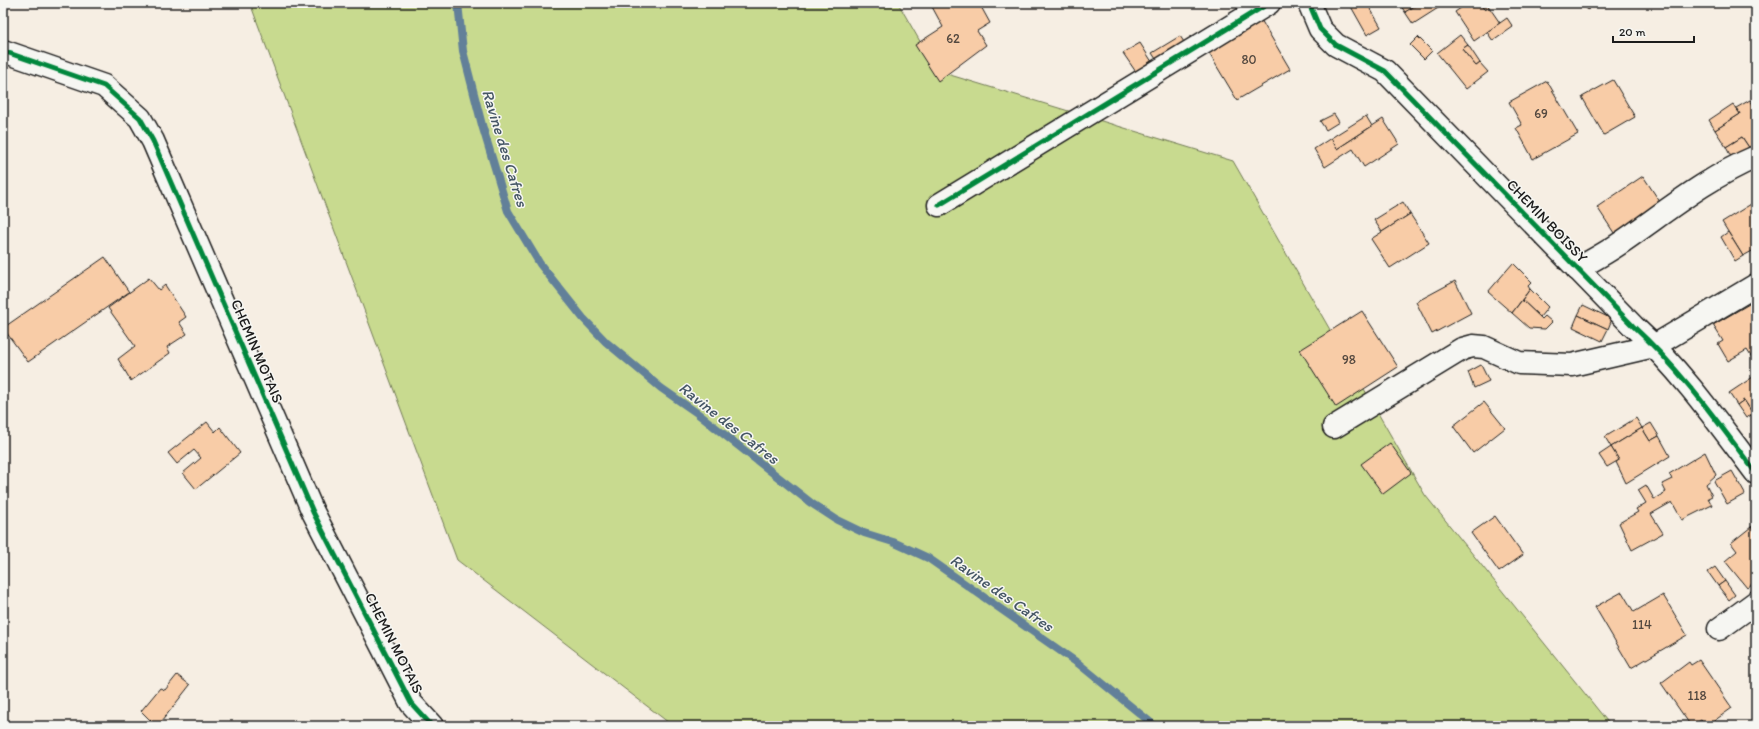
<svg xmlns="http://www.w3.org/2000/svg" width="1759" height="729" font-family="Itim,sans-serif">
<rect width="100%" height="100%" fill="#f6eee3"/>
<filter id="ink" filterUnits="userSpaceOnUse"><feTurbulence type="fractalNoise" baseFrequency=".025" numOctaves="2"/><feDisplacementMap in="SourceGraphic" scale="8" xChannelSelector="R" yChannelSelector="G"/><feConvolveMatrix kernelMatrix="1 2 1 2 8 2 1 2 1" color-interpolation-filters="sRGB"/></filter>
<g filter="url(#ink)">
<!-- green -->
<polygon fill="#c8da8f" stroke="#727b56" points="250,3 898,3 937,71 1233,161 1425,495 1611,726 673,726 457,560"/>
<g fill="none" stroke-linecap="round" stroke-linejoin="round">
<!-- stream -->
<polyline stroke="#628099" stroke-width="8" points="458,3 463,51 482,125 508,211 540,264 583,318 606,342 661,388 697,413 811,503 837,520 864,533 893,542 928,558 1079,664 1155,726"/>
</g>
<!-- building -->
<g fill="#f8cca7" stroke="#1c1c1c">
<polygon points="930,3 979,3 990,23 977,31 986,45 938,81 915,45 943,27"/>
<polygon points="1349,3 1367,3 1381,27 1367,35"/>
<polygon points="1399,3 1420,3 1405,12"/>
<polygon points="1420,3 1446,3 1413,24 1405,12"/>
<polygon points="1468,3 1479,3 1485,10 1489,7 1500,23 1474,41 1455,12"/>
<polygon points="1479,3 1487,3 1489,7 1485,10"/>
<polygon points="1580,3 1594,3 1588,10"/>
<polygon points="1260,18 1290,69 1237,100 1207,50"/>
<polygon points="1507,18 1513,27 1493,41 1487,32"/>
<polygon points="1460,35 1468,45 1462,49 1476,66 1480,63 1488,72 1466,89 1437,53"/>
<polygon points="1180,36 1188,48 1160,65 1152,53"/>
<polygon points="1418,37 1432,51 1424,59 1410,45"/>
<polygon points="1140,43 1154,65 1138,75 1123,53"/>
<polygon points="1468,45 1480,63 1476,66 1462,49"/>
<polygon points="1613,80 1635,117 1604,135 1582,97"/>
<polygon points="1547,81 1578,134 1533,159 1516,128 1522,125 1509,102"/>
<polygon points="1750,100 1756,109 1756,145 1750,149 1742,137 1726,147 1715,130 1740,114 1736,108"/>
<polygon points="1733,104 1740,114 1715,130 1709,120"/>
<polygon points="1334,114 1339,122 1326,130 1320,121"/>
<polygon points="1366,116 1372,126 1337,149 1331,138"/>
<polygon points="1383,119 1399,144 1364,167 1353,149 1325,167 1314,149 1331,138 1337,149"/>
<polygon points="1742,137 1750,149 1733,161 1726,147"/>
<polygon points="1643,176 1662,205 1616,236 1597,207"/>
<polygon points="1756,201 1756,249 1743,256 1722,222"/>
<polygon points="1403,202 1410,214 1382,232 1374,220"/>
<polygon points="1410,214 1429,243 1390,268 1371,239"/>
<polygon points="1728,232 1743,256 1735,261 1721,237"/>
<polygon points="105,257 129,292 28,362 3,328"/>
<polygon points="1513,263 1532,282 1528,286 1530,289 1512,313 1488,292"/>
<polygon points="149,278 159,290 165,285 186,317 179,322 187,334 167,347 170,353 131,381 118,359 135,346 108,308"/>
<polygon points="1455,281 1471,313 1432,334 1416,302"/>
<polygon points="1530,289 1548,307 1540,317 1522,300"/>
<polygon points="1522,300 1540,317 1542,319 1545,316 1552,322 1545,329 1529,328 1512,313"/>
<polygon points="1756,300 1756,360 1754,361 1747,350 1728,361 1718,344 1723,341 1713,325"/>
<polygon points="1583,305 1612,319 1608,329 1578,315"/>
<polygon points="1362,311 1398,367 1336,407 1300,350"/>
<polygon points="1578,315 1608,329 1602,341 1573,327"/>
<polygon points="1481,365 1489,381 1474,388 1468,372"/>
<polygon points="1756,375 1756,418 1744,400 1737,405 1729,393"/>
<polygon points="1744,400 1753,414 1746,418 1737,405"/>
<polygon points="1484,402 1505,428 1473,453 1453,426"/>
<polygon points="1636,418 1642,428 1611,447 1605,437"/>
<polygon points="207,422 215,432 220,427 240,453 196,489 183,473 201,458 194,450 177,464 168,453"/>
<polygon points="1651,423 1659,436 1650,441 1642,428"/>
<polygon points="1642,428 1650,441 1659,436 1670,456 1626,483 1616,462 1619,460 1611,447"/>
<polygon points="1390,443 1411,473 1383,494 1361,464"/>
<polygon points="1611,447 1619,460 1607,467 1599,455"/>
<polygon points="1705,452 1716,475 1706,484 1712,496 1708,498 1712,505 1682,520 1672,502 1651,514 1663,533 1632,550 1619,523 1638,512 1636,509 1646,503 1638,490 1646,485 1654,499 1666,492 1662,484 1672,479 1669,474"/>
<polygon points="1732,471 1745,494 1727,504 1714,481"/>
<polygon points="1495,516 1523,555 1499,572 1471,533"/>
<polygon points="1756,523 1756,534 1751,527"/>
<polygon points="1751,527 1756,534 1756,581 1747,588 1725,561 1737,551 1731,543"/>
<polygon points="1715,567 1725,581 1718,586 1708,572"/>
<polygon points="1725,581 1735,595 1729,600 1718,586"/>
<polygon points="1622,592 1634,612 1663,595 1687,635 1631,668 1595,607"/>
<polygon points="1699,660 1732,708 1707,726 1701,720 1691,726 1661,683 1689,662 1691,665"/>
<polygon points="177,675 190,685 158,726 156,726 141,711 160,688 165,690"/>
</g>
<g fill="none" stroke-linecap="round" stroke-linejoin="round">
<!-- street casing -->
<g stroke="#1c1c1c" stroke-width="25">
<g id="street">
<path d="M1309,3L1320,29L1336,45L1385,71L1633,326C1681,370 1717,421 1756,473"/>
<polyline points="3,51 104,86 140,118 153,141 313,512 411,703 432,726"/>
<polyline points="939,205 1269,3"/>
<path d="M1577,269C1591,261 1606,253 1619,244C1663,214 1706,178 1756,157"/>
<polyline points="1334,427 1462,349 1473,346 1484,347 1519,363 1572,365 1654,346 1756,285"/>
<polyline points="1719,629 1756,602"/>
</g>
</g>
<!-- street -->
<use href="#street" stroke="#f6f6f2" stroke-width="22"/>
<!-- cycleway casing -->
<g stroke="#f6f6f2" stroke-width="8">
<g id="cycleway">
<path d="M1309,3L1320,29L1336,45L1385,71L1633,326C1681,370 1717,421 1756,473"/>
<polyline points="3,51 104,86 140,118 153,141 313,512 411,703 432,726"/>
<polyline points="939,205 1269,3"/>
</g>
</g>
<!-- cycleway -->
<use href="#cycleway" stroke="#00873e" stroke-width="5"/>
</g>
</g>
<g text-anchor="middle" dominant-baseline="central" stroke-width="3" stroke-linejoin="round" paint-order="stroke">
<!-- number labels -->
<g font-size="13" fill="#53483f">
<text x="953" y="38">62</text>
<text x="1249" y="59">80</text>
<text x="1541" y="113">69</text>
<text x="1349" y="359">98</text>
<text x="1642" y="624">114</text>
<text x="1697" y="695">118</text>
</g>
<!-- street labels -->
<g font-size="15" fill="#1c1c1c" stroke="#f6f6f2">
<text transform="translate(1547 221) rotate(46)">CHEMIN BOISSY</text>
<text transform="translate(257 351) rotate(67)">CHEMIN MOTAIS</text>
<text transform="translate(394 643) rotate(63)">CHEMIN MOTAIS</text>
</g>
<!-- water labels -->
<g font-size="16" font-style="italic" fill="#455665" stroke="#f6f6f2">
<text transform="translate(505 148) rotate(73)">Ravine des Cafres</text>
<text transform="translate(729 423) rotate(38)">Ravine des Cafres</text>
<text transform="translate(1002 593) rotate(35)">Ravine des Cafres</text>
</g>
</g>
<!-- margin -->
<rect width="1759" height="729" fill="none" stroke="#f6f6f2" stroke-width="16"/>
<rect x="8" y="8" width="1743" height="713" fill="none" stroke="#1c1c1c" stroke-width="1.5" filter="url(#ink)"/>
<!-- scale -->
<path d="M1613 36v6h81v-6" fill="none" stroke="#1c1c1c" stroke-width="2"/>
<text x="1619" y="36" font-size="12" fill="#1c1c1c" stroke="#f6f6f2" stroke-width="3" paint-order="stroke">20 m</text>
</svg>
